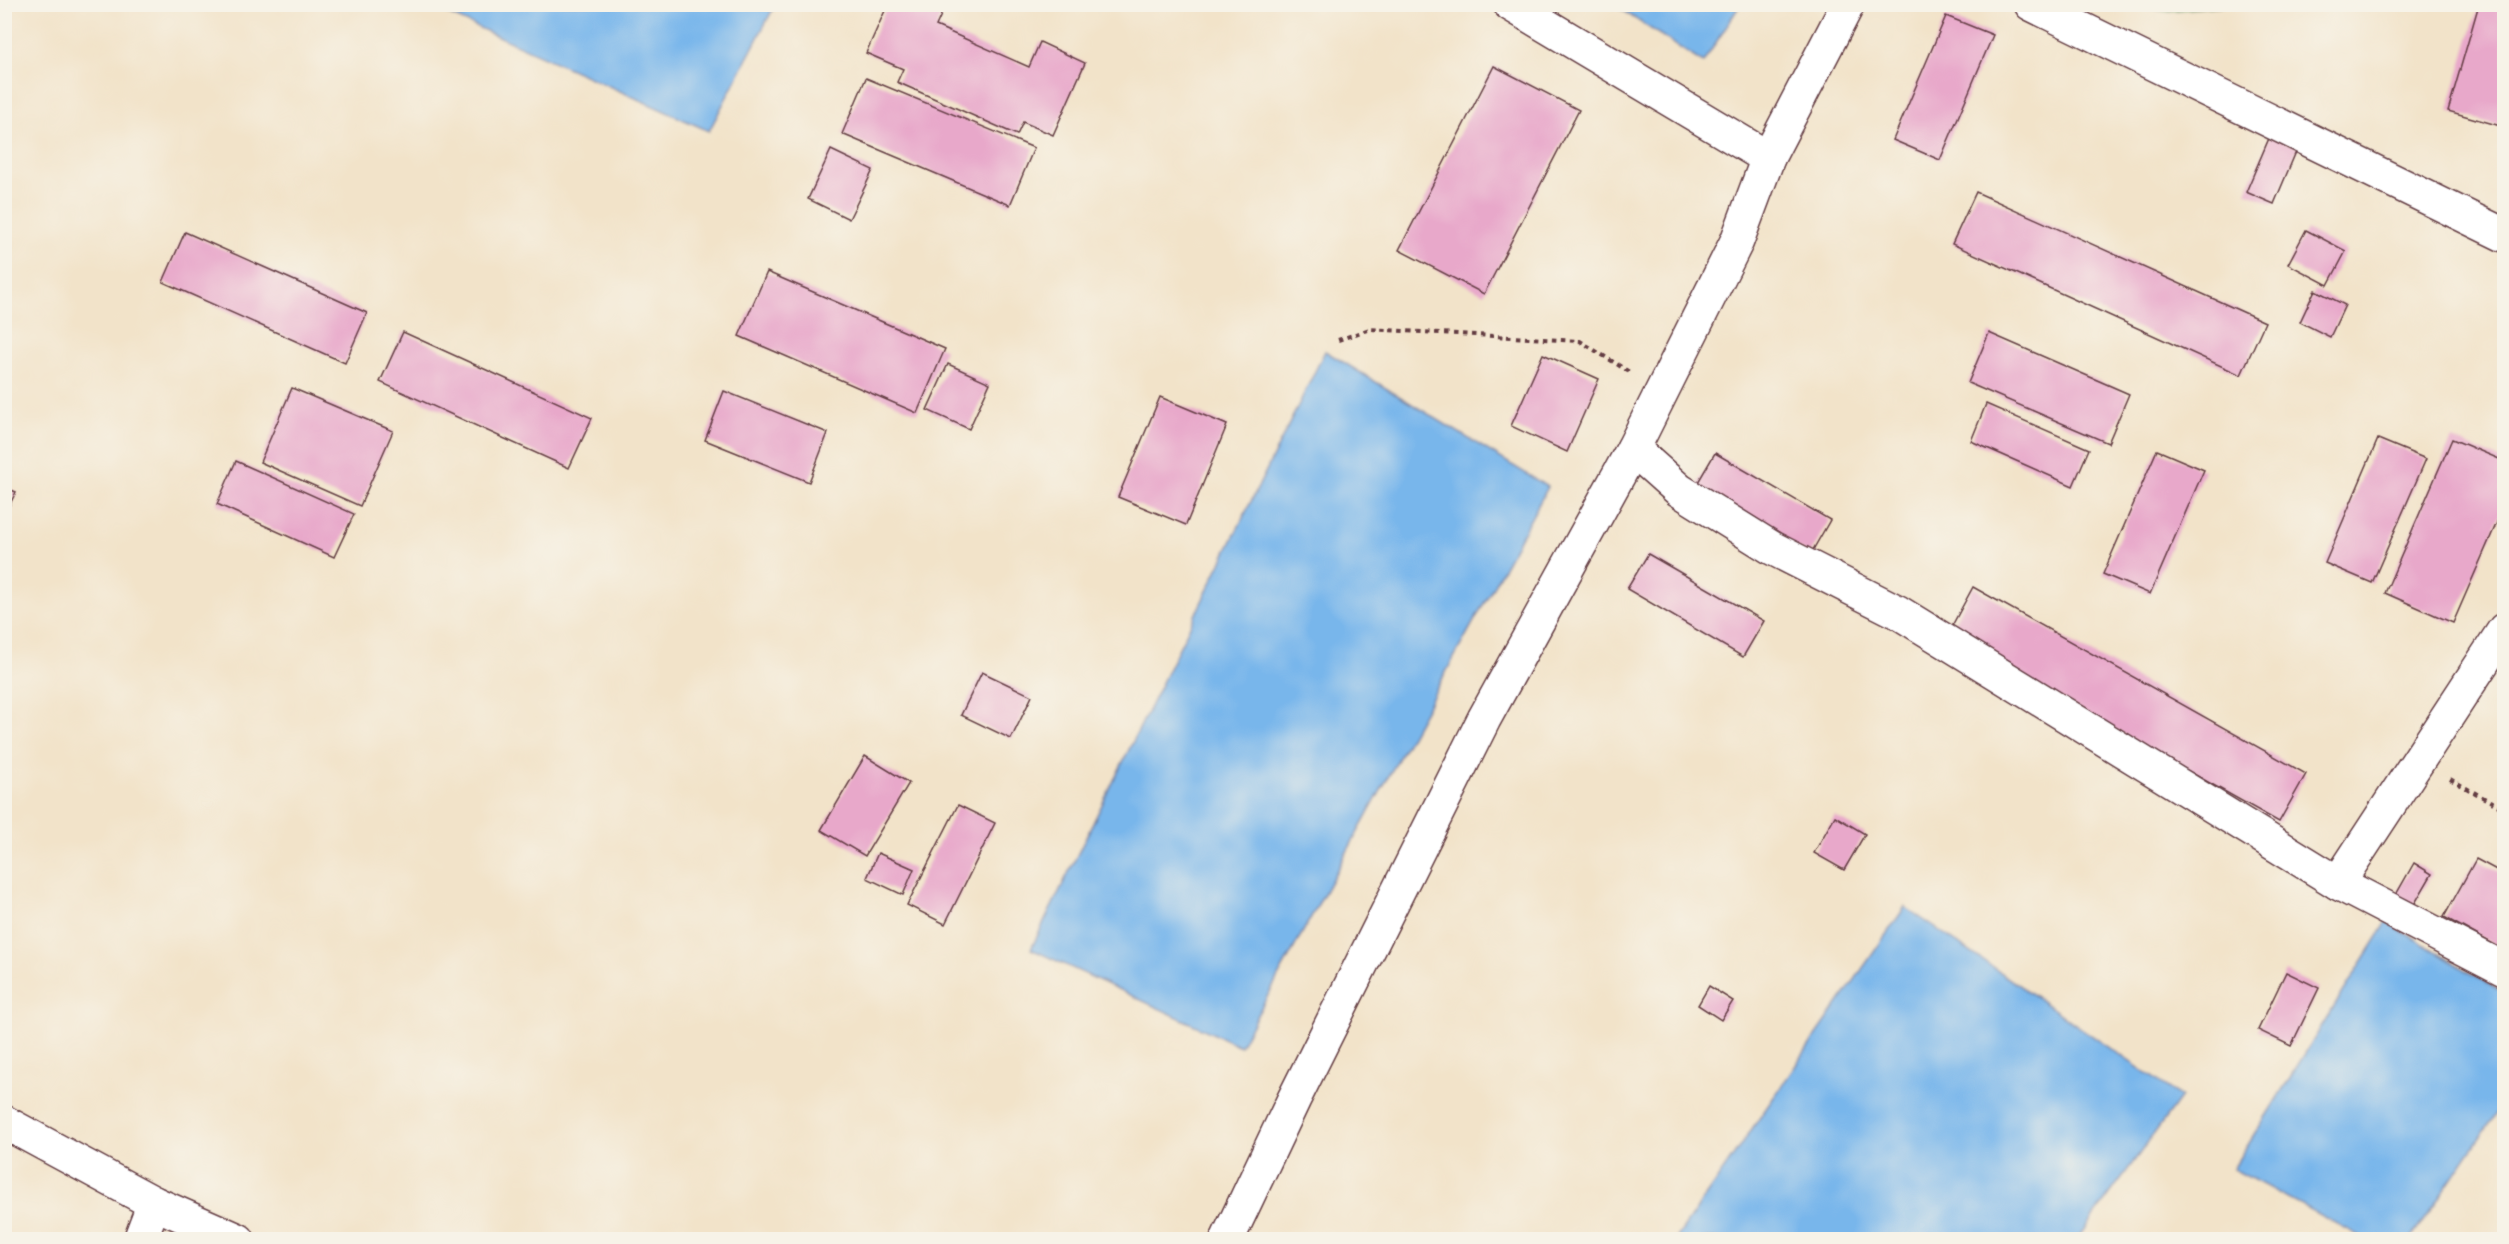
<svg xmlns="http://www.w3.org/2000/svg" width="2509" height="1244" font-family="Itim,sans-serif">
<rect width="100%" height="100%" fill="#f7f3e8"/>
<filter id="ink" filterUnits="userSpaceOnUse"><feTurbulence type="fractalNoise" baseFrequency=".0167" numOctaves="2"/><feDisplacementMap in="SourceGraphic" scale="12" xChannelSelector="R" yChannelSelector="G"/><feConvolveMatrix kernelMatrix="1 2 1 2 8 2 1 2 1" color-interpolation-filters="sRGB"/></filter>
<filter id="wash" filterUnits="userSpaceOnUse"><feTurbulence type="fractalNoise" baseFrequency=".008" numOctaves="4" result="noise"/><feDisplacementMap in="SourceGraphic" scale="24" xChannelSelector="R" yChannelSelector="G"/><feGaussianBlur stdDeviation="1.35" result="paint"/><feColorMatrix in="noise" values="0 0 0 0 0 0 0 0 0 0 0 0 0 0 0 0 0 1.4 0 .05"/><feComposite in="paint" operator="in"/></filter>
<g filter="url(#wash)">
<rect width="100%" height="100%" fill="#f2e3c9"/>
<!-- green -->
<polygon fill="#8fdf9f" stroke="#6c7f65" stroke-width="1.5" points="2127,5 2227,4 2227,5 2165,11"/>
<!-- water -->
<g fill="#78b6eb" stroke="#616a8b" stroke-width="1.5">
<polygon points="439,5 439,4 775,5 709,131 437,9"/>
<polygon points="1614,5 1740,4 1740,5 1703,63"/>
<polygon points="1325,351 1548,487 1240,1046 1031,949"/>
<polygon points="1905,907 2181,1097 2077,1239 1676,1239"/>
<polygon points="2387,922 2504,993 2504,1102 2411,1239 2365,1239 2233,1169"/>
</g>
<g id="blocks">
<!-- building -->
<g fill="#e8a8ca">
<polygon points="888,4 946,4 936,26 1029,67 1040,42 1085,63 1053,135 1023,122 1017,135 897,82 903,69 866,53"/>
<polygon points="2479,4 2504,4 2504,127 2448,111"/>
<polygon points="1946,16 1993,35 1940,160 1893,140"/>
<polygon points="1494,66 1579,110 1484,294 1399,250"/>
<polygon points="866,78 1034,148 1010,205 842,134"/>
<polygon points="2270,136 2298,147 2274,204 2246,192"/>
<polygon points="831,150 873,170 849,219 808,199"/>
<polygon points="1976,192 2265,322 2241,375 1952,244"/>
<polygon points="2306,230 2346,251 2328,285 2288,264"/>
<polygon points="185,232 367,313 345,363 163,282"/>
<polygon points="767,272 945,349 917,413 739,336"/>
<polygon points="2315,290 2345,305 2330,337 2300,322"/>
<polygon points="403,332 592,418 569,468 380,382"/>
<polygon points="1989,333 2129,394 2108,443 1968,383"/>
<polygon points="1543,354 1599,379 1567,452 1511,426"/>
<polygon points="948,364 990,383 969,429 927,410"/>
<polygon points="292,388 393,431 360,506 260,462"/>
<polygon points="724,391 828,433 809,482 705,440"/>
<polygon points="1160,397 1227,425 1186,525 1118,497"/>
<polygon points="1986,404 2089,449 2073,486 1971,441"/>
<polygon points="2378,439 2426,459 2372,583 2325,563"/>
<polygon points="2452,439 2504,461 2504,506 2453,623 2385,593"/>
<polygon points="2157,450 2204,470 2150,594 2103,574"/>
<polygon points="1715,453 1830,520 1810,555 1694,489"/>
<polygon points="236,461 354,514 334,557 217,504"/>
<polygon points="4,487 16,492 4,516"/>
<polygon points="1648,554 1764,621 1743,657 1627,589"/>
<polygon points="1973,587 2306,774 2279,822 1947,635"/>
<polygon points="982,672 1032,696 1011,739 961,715"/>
<polygon points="865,756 909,783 865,856 821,830"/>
<polygon points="958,805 995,823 945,924 907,905"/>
<polygon points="1835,816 1865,834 1844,870 1814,853"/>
<polygon points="878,853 914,869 903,895 867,878"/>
<polygon points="2476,859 2504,874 2504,950 2444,917"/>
<polygon points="2414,863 2432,874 2411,910 2393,900"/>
<polygon points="2286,972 2319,988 2291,1046 2258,1030"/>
<polygon points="1709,986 1733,1001 1721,1020 1698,1005"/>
</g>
</g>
</g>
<g filter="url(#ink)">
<use href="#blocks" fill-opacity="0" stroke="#633c43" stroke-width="1.5"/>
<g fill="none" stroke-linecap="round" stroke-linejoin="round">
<!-- minor casing -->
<g stroke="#633c43" stroke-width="36">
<g id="minor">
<polyline points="1510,4 1768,158"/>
<polyline points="2031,4 2504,235"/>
<polyline points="1633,449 1679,490 1772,548 1898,612 2338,883 2504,969"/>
<polyline points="2338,883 2504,630"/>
<polyline points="4,1122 154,1203 238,1240"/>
<polyline points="140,1240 154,1203"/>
<polyline points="1227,1240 1294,1099 1484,719 1633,449 1737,241 1768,158 1848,4"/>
</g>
</g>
<!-- path -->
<g stroke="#633c43" stroke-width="4" stroke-dasharray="4.5 4.5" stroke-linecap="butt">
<polyline points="1338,340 1370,329 1580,341 1631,373"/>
<polyline points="2450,779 2504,809"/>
</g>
<!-- minor -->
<use href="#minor" stroke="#fff" stroke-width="33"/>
</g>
</g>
<!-- margin -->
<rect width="2509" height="1244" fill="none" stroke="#f7f3e8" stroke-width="24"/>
</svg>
